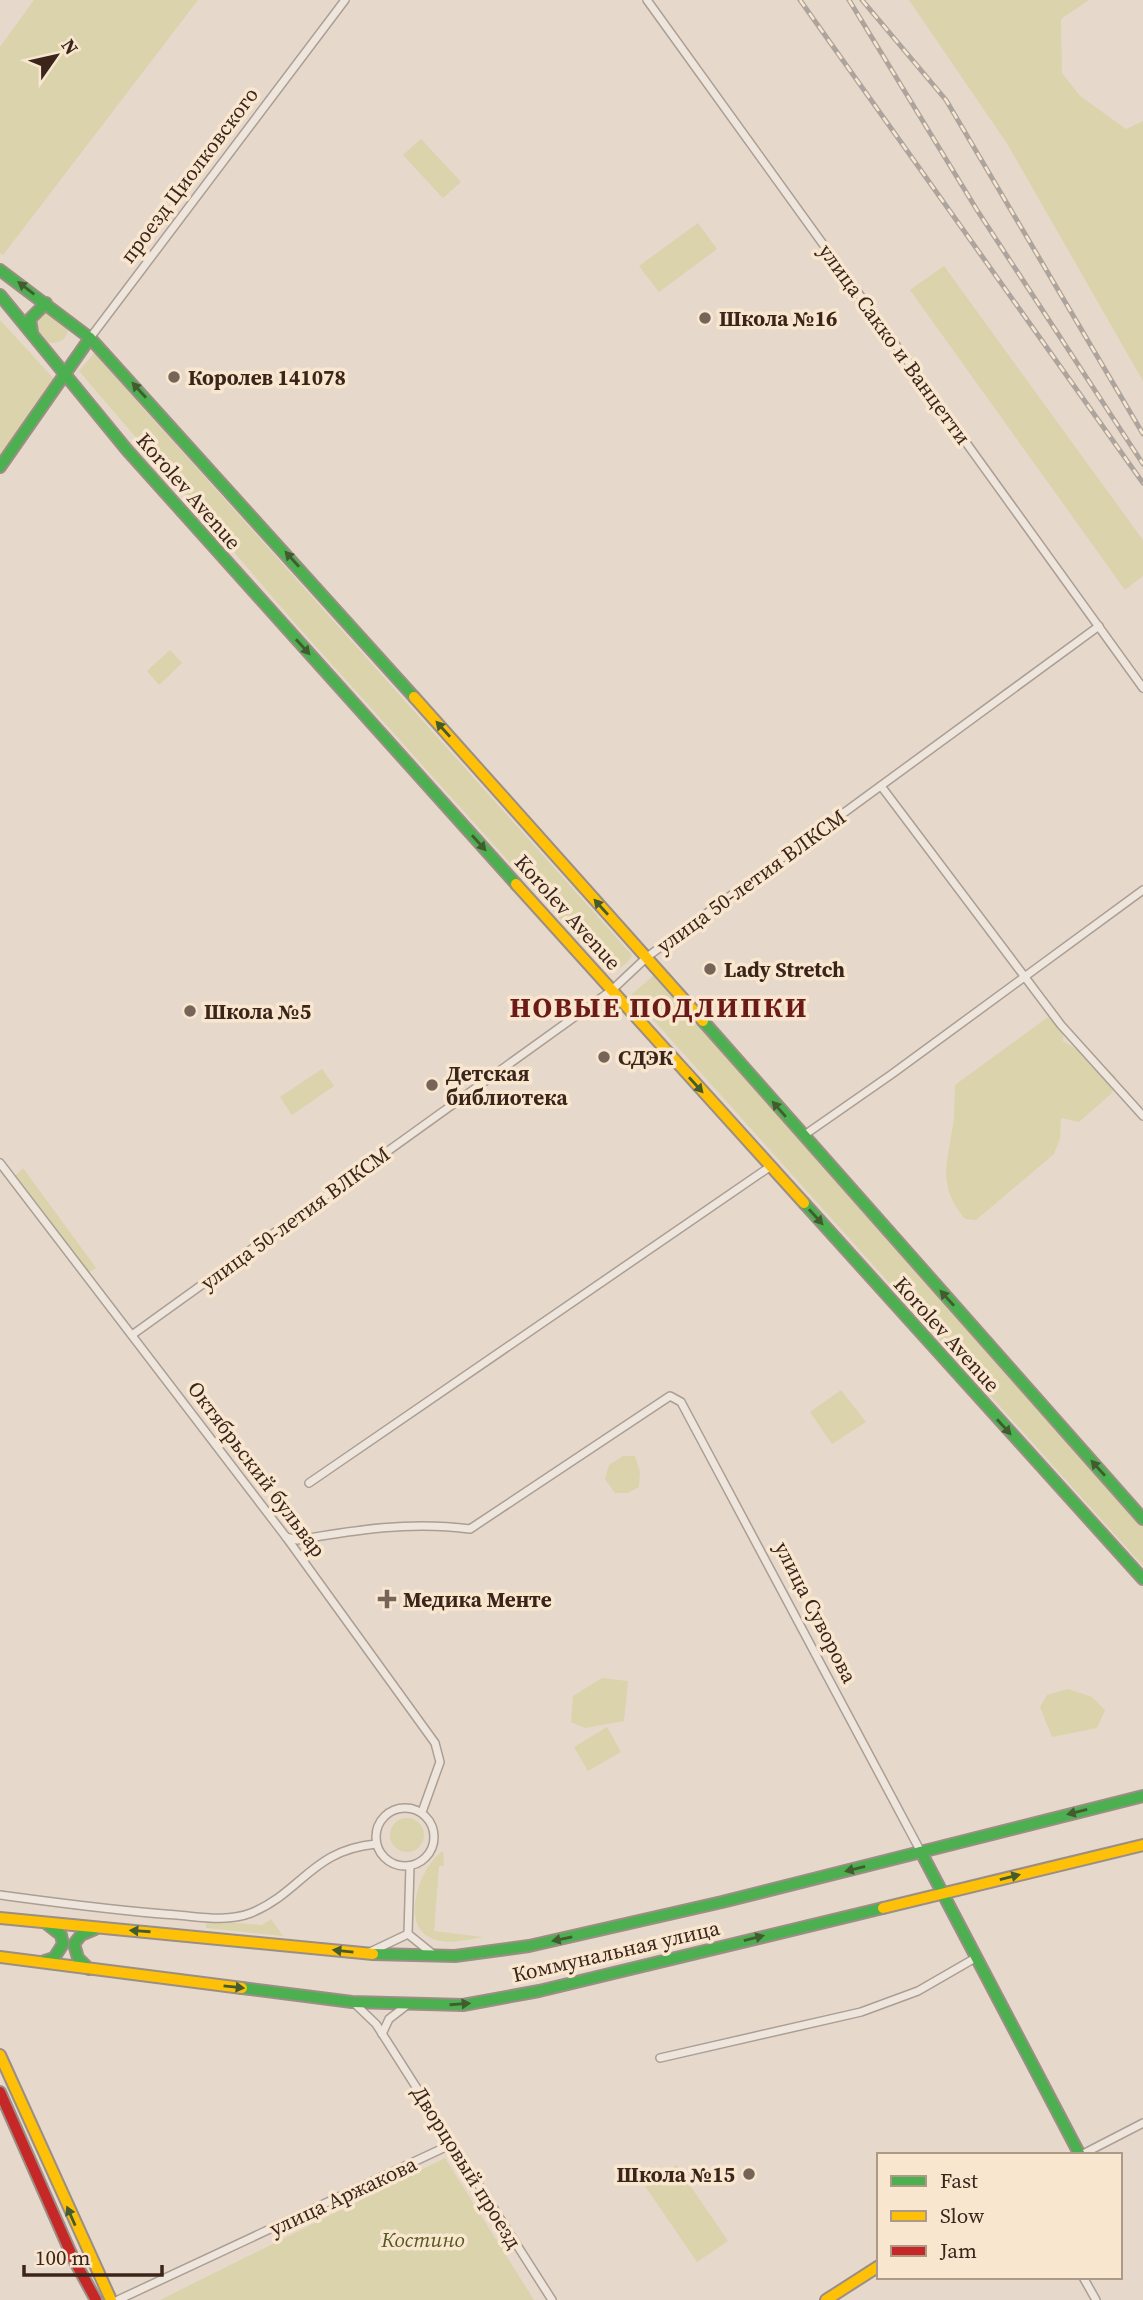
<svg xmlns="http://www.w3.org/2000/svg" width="1143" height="2300" font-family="'Source Serif 4',serif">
<rect width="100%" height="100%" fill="#e6d9cb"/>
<!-- green -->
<g fill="#dad3ac">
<polygon points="34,0 198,0 3,255 0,253 0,47"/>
<polygon points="909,0 1089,0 1061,19 1062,73 1080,96 1126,129 1143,121 1143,381 1008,145"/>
<polygon points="421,139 461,182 443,198 403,155"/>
<polygon points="698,223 717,249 659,292 639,266"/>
<polygon points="944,266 1143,540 1143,576 1125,590 910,290"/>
<path d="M42,313L50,314L68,330C66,340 60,343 49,343L35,326L36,316Z"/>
<polygon points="0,320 55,380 0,455"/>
<path d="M94,353L632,955C627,965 618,970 608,972L293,621L79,371Z"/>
<polygon points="170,650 182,663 159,685 147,671"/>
<polygon points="654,975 1143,1524 1143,1566 631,995"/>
<path d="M1048,1017H1056L1064,1026L1063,1041L1102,1064L1115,1076L1112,1093L1079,1122L1061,1118L1060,1139L1054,1154L976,1220L965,1219C937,1185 947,1165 953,1125C955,1112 954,1098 955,1085Z"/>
<polygon points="322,1069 334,1086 292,1115 280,1097"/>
<polygon points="23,1168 96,1268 88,1273 14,1177"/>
<polygon points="841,1390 866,1422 832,1444 810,1412"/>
<polygon points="623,1456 635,1456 640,1472 639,1487 627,1493 615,1493 605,1479 609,1465"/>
<polygon points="602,1678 628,1681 624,1721 585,1728 571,1722 573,1696"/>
<polygon points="1068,1689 1092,1697 1105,1710 1097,1728 1052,1737 1040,1707 1047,1695"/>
<polygon points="607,1727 621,1752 588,1771 574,1747"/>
<circle cx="407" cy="1835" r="17"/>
<path d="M443,1851L444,1866H439L434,1931L483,1937C466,1940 445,1946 429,1937C400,1921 421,1865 443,1851Z"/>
<polygon points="271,1919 283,1936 206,1928 206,1921 262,1925"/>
<polygon points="445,2158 534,2300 160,2300"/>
<polygon points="676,2165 728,2241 697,2262 645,2186"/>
</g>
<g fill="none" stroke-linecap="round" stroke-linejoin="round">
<!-- street casing -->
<g stroke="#ab9e94" stroke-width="10">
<g id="street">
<polyline points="647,0 1143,688"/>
<polyline points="90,338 345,0"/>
<polyline points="881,786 1061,1025 1143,1116"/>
<polyline points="803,1136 892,1074 1143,890"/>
<polyline points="0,1163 286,1537 435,1743 440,1762 422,1812"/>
<polyline points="132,1335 612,990 647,957 1099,626"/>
<polyline points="309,1483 771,1166"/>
<path d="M286,1537L297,1540C356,1530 410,1521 470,1529L670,1396L681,1402L921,1852"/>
<circle cx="405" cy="1837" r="29"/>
<polyline points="410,1866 408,1934 434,1955"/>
<path d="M0,1895C59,1903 117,1911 177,1915C201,1917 228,1922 251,1913C302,1892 312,1850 376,1844"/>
<polyline points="368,1953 408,1934"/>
<polyline points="353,2002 376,2024 552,2300"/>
<polyline points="382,2034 389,2019 407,2005"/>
<polyline points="660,2058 861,2012 918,1991 977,1957"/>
<polyline points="1081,2155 1143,2123"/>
<polyline points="1083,2277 1096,2300"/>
<polyline points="118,2300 452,2144"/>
</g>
</g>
<!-- fast casing -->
<g stroke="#9b8e84" stroke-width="14">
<g id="fast">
<polyline points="0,270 90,338 414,697"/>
<polyline points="0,295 127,450 516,884"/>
<polyline points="32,332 30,319 46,303"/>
<polyline points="0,467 90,338"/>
<polyline points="703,1021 1143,1519"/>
<polyline points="804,1203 1143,1579"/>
<polyline points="921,1852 1080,2155"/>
<polyline points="373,1954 455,1956 529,1946 722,1902 1143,1796"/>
<polyline points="42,1962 54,1958 63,1944 61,1935 47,1924"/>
<polyline points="89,1969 78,1958 74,1944 81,1935 95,1929"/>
<polyline points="242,1988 352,2002 463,2005 539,1991 883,1908"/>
</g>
</g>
<!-- slow casing -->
<g stroke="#9b8e84" stroke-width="14">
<g id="slow">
<polyline points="414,697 703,1021"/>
<polyline points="516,884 804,1203"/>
<polyline points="883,1908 1143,1845"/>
<polyline points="0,1918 373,1954"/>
<polyline points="0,1957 242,1988"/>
<polyline points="0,2055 111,2300"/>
<polyline points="826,2300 879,2266"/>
</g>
</g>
<!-- jam casing -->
<g stroke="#9b8e84" stroke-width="14">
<polyline id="jam" points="0,2092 73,2258 96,2300"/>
</g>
<!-- street -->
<use href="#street" stroke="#eee6dd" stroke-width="7"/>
<!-- fast -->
<use href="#fast" stroke="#4caf50" stroke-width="10"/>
<!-- slow -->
<use href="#slow" stroke="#ffc107" stroke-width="10"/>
<!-- jam -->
<use href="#jam" stroke="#c62828" stroke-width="10"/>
<!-- rail casing -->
<g stroke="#ada59d" stroke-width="5">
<g id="rail">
<polyline points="800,0 1143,483"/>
<polyline points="849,0 977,210 1143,464"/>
<polyline points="862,0 946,100 1143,434"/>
</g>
</g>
<!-- rail -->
<use href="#rail" stroke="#f9e6cf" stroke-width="2.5" stroke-dasharray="8" stroke-linecap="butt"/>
</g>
<!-- one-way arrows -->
<defs><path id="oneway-solid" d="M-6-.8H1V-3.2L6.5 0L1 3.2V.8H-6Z" transform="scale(1.75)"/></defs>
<g fill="#425c30">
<use href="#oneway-solid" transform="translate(26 288) rotate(-142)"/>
<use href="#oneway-solid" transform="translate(139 390) rotate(-132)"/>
<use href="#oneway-solid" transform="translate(292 559) rotate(-132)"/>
<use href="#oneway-solid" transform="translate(303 647) rotate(48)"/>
<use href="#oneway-solid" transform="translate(443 729) rotate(-132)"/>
<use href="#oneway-solid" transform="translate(479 843) rotate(48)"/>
<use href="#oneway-solid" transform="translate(601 907) rotate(-132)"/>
<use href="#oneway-solid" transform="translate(696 1085) rotate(48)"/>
<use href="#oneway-solid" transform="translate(779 1109) rotate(-131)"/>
<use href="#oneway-solid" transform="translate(816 1217) rotate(48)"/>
<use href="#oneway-solid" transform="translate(947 1298) rotate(-132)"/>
<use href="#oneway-solid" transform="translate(1004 1427) rotate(48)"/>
<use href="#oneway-solid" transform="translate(1098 1468) rotate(-132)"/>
<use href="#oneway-solid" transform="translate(1077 1812) rotate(166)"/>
<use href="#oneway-solid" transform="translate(855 1869) rotate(166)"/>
<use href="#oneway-solid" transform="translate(1010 1877) rotate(-14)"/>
<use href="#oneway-solid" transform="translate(140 1931) rotate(-176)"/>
<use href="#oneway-solid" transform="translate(754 1938) rotate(-14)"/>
<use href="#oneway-solid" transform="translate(562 1939) rotate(168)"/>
<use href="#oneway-solid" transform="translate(343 1951) rotate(-174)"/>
<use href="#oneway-solid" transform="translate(234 1987) rotate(6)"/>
<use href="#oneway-solid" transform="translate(460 2004) rotate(-4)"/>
<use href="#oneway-solid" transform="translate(71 2216) rotate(-114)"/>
</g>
<!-- markers -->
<g fill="#776459" stroke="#f9e6cf" stroke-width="2.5">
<circle cx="705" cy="318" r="7"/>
<circle cx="174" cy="377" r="7"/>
<circle cx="710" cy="969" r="7"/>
<circle cx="190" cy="1011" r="7"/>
<circle cx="604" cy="1057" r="7"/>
<circle cx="432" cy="1085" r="7"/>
<path d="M383.5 1588.5h7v7h7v7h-7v7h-7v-7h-7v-7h7z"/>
<circle cx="749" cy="2174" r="7"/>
</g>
<g text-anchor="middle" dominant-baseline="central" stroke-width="7" stroke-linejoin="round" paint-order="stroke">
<!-- street labels -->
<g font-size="21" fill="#3b251b" stroke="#f9e6cf">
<text transform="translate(189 175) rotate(-53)">проезд Циолковского</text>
<text transform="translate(895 344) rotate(54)">улица Сакко и Ванцетти</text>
<text transform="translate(189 491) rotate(49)">Korolev Avenue</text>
<text transform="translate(751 881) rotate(-36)">улица 50-летия ВЛКСМ</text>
<text transform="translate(568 912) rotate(48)">Korolev Avenue</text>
<text transform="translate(295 1218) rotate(-36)">улица 50-летия ВЛКСМ</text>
<text transform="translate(947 1334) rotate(48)">Korolev Avenue</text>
<text transform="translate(257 1469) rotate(53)">Октябрьский бульвар</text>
<text transform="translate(816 1612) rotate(63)">улица Суворова</text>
<text transform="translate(616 1951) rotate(-13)">Коммунальная улица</text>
<text transform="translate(467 2167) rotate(58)">Дворцовый проезд</text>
<text transform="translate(343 2196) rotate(-25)">улица Аржакова</text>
</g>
<!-- poi labels -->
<g font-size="21" font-weight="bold" fill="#3b251b" stroke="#f9e6cf" text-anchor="start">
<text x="719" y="318">Школа №16</text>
<text x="188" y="377">Королев 141078</text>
<text x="724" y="969">Lady Stretch</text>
<text x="204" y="1011">Школа №5</text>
<text x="618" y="1057">СДЭК</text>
<text x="446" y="1073">Детская<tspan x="446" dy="24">библиотека</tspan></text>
<text x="403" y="1599">Медика Менте</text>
<text x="735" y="2174" text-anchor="end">Школа №15</text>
</g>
<!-- park labels -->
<g font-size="21" font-style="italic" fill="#555920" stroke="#f9e6cf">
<text x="423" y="2239">Костино</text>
</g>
<!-- district labels -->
<g font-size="28" font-weight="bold" letter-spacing="2" fill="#6c1a17" stroke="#f9e6cf">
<text x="659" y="1007">НОВЫЕ ПОДЛИПКИ</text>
</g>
</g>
<!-- legend -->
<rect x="877" y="2153" width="245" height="126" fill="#f9e6cf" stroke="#ad9987" stroke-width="2"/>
<rect x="891" y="2176" width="35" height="10" fill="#4caf50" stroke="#ad9987" stroke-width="2"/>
<text x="940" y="2188" font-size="21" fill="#3b251b">Fast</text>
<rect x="891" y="2211" width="35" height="10" fill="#ffc107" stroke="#ad9987" stroke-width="2"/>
<text x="940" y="2223" font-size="21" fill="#3b251b">Slow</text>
<rect x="891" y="2246" width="35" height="10" fill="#c62828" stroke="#ad9987" stroke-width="2"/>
<text x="940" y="2258" font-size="21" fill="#3b251b">Jam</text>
<!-- north arrow -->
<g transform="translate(56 56) rotate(56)" stroke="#f9e6cf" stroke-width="5" paint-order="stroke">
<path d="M0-5L12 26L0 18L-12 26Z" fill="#3b251b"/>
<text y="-10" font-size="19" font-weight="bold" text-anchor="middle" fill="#3b251b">N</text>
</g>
<!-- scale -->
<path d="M24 2265v10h138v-10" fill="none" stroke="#3b251b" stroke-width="3.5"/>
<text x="35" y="2265" font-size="21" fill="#3b251b" stroke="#f9e6cf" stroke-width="5" paint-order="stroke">100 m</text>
</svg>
